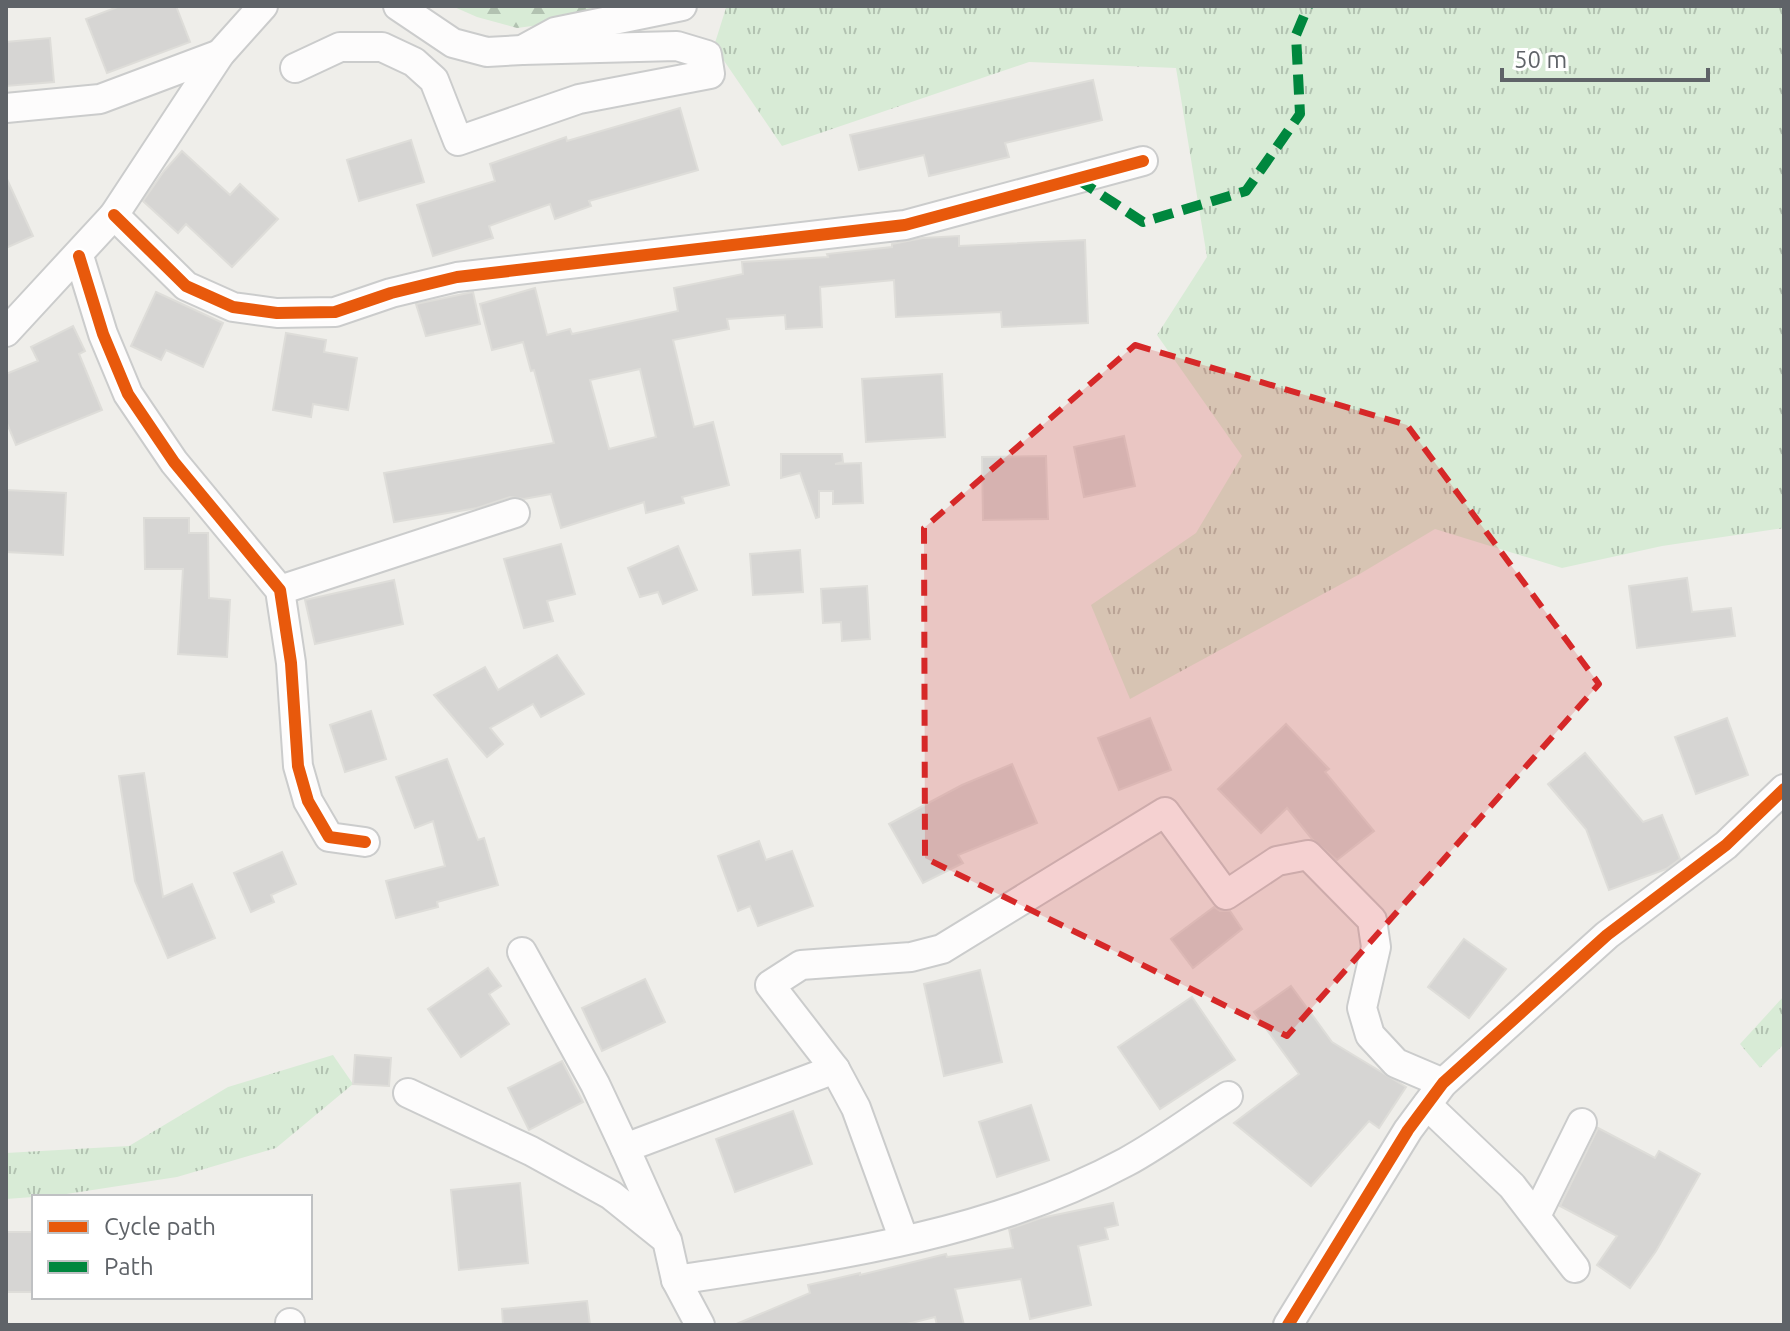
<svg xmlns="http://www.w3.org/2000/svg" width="1790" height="1331" font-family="Ubuntu,sans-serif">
<defs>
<pattern id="grass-tufts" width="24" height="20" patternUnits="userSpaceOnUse" patternTransform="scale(2)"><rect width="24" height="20" fill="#d8ebd6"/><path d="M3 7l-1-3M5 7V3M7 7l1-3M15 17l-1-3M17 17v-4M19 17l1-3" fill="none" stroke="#b2c2b1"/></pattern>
<pattern id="forest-firs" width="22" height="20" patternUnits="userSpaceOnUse" patternTransform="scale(2)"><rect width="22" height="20" fill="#d8ebd6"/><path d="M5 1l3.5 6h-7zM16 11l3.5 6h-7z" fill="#b2c2b1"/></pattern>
</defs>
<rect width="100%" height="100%" fill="#efeeea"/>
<!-- grass -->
<g fill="url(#grass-tufts)">
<polygon points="732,6 1784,6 1784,528 1662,546 1562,568 1435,529 1358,575 1130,699 1091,605 1196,533 1242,456 1157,335 1207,257 1176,68 1029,62 782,146 714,46 726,8"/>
<polygon points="1784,996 1784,1044 1760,1068 1740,1044"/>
<polygon points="333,1055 353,1084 276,1148 177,1177 60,1195 6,1199 6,1153 129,1146 228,1087"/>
</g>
<!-- forest -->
<polygon fill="url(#forest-firs)" points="452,6 629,6 600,17 517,28 477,17"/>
<!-- building -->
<g fill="#d6d5d3" stroke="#deddd9" stroke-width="2" fill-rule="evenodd">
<polygon points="120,6 176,6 190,42 107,73 86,19"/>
<polygon points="50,38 54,82 6,86 6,42"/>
<polygon points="1093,80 1102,120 1005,143 1009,157 929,176 924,155 859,170 850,135"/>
<polygon points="680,108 698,170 589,201 591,206 555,219 550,204 489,226 493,238 433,256 417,205 495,181 490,164 566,137 567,141"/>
<polygon points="411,140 424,182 359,201 347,160"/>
<polygon points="182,151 230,195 240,184 278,219 232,267 186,224 178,233 143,201 164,171"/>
<polygon points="6,177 33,236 6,248"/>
<path d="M959,236V246L1085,240L1088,323L1002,327L1001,312L896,317L894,280L820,287L822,327L786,329L785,315L727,319L729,329L673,340L694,427L713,422L729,485L682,497L684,503L646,513L644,502L561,528L551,494L524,499L510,497L477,508L394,522L384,473L554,443L534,370L531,371L523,342L492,350L480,304L535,288L547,335L570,329L572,334L678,311L674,288L743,274L742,262L828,257L827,254L892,247V244L923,238ZM640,369L656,437L609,449L590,380Z"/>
<polygon points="156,292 223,323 203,367 166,350 161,360 131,346"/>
<polygon points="473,292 480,324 426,336 416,304"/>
<polygon points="73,326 85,351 79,354 102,410 16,445 6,421 6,374 38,361 31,347"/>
<polygon points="286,333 326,340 324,352 357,358 348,410 313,404 311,417 273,410"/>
<polygon points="942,374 945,437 866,442 862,379"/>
<polygon points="1124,436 1135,486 1084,497 1074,447"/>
<polygon points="781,454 842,454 843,462 835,464 861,463 863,503 833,504 833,491 819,491 819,517 816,518 800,473 781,478"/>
<polygon points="1046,456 1048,519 983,520 982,457"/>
<polygon points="6,490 66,493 63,555 6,552"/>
<polygon points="144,518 189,518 189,533 208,533 209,598 230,600 227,657 178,654 183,569 145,569"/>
<polygon points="561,544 575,594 547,601 553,621 524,628 504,559"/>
<polygon points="678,546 697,590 663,604 658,592 640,597 628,568"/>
<polygon points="800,550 803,592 753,595 750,554"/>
<polygon points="1687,578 1692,612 1731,608 1735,636 1637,648 1629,586"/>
<polygon points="394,580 403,624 315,644 305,600"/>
<polygon points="867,586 870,639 842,641 841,622 823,623 821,589"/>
<polygon points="557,655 584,694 541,717 533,704 490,728 503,744 487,757 434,695 485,667 498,690"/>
<polygon points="371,711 386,759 345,772 330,725"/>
<polygon points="1150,718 1171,770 1119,790 1098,738"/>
<polygon points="1727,718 1748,775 1696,794 1675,737"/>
<polygon points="1286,724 1329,769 1325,772 1374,831 1337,860 1312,839 1287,808 1261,833 1218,789"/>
<polygon points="1585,753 1643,822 1662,815 1680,859 1666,869 1609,890 1586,829 1548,784"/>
<polygon points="447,759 478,840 484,838 498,885 437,902 438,907 396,918 386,881 445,866 433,821 415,828 396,777"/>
<polygon points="1012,764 1037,823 958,855 963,863 923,883 889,824 962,785"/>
<polygon points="144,773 163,897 192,884 215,938 168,958 135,881 119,776"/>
<polygon points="759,841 766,860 792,851 813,906 758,926 750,906 738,911 718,856"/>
<polygon points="282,852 296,884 271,895 274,902 251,912 234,873"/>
<polygon points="1214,907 1220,911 1230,911 1242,929 1193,968 1171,939"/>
<polygon points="1464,939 1506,969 1469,1018 1428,987"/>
<polygon points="488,968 501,986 489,994 509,1024 461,1057 428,1009"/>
<polygon points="980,970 1002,1062 944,1076 924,984"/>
<polygon points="645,979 665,1022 602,1051 582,1008"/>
<polygon points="1291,986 1332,1042 1406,1087 1379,1128 1369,1121 1311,1186 1234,1123 1299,1074 1254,1012"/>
<polygon points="1192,997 1235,1060 1160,1109 1118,1047"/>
<polygon points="355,1055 391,1058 389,1086 353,1084"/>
<polygon points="562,1061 583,1102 529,1130 508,1088"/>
<polygon points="1031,1105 1049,1160 997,1177 979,1122"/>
<polygon points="793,1111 812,1164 735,1192 716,1139"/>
<polygon points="1598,1128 1655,1158 1659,1151 1700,1174 1656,1251 1630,1288 1597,1265 1617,1236 1560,1206"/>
<polygon points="520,1183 528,1263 459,1270 451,1190"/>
<polygon points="1113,1203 1118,1225 1105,1228 1108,1239 1078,1246 1091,1305 1030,1319 1021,1279 955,1289 964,1325 937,1325 935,1317 903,1325 734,1325 810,1293 808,1285 860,1273 860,1275 946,1254 947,1257 1013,1248 1009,1229 1041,1218"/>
<rect x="6" y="1232" width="28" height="60"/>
<polygon points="587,1301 590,1325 503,1325 502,1309"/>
</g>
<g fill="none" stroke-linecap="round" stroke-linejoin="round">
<!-- minor casing -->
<g stroke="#cbcccc" stroke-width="32">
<g id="minor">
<polyline points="398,6 453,43 487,52 522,50 555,32 682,6"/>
<polyline points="295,68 340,47 382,47 414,62 434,80 458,141 579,99 710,74 707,55 677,46 522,50"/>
<polyline points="6,108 100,99 220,54"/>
<polyline points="114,215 186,286 233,307 277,313 335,312 391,293 457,277 905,225 1143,161"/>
<polyline points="79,256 103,334 128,394 174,462 280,590 291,663 298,766 308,801 329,837 365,842"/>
<polyline points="6,332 114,215 220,54 263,6"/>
<polyline points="280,590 515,513"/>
<polyline points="522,952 595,1084 625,1148"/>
<polyline points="408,1093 531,1151 611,1195 667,1240 676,1280 700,1325"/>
<polyline points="1427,1105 1512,1186 1575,1268"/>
<polyline points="1536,1216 1582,1123"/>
<polyline points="664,1235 625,1148 835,1069"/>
<polyline points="904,1240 856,1108 835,1069 770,985 801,965 911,957 942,949 1165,812 1226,895 1277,861 1308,855 1372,920 1376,947 1362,1008 1370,1035 1396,1063 1443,1083"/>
<path d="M676,1280C828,1257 989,1236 1126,1162C1161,1143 1194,1118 1228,1096"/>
<polyline points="290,1323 290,1325"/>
<polyline points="1288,1325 1408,1130 1443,1083 1607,935 1726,845 1784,789"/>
</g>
</g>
<!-- minor -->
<use href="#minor" stroke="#fdfcfc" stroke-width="28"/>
<!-- quiet -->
<polyline stroke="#00873e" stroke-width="10" stroke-dasharray="20 10" stroke-linecap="butt" points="1077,179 1143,222 1246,191 1300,114 1296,35 1308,6"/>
<!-- cycleway casing -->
<g stroke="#fff" stroke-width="17">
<g id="cycleway">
<polyline points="114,215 186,286 233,307 277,313 335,312 391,293 457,277 905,225 1143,161"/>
<polyline points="79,256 103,334 128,394 174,462 280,590 291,663 298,766 308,801 329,837 365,842"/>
<polyline points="1288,1325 1408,1130 1443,1083 1607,935 1726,845 1784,789"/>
</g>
</g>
<!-- cycleway -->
<use href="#cycleway" stroke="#e8590c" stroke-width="12"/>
</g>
<!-- marked area -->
<path fill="#d62828" fill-opacity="0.2" stroke="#d62828" stroke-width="6" stroke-dasharray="16 10" stroke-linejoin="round" d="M1135,345L1407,425L1599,684L1287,1036L925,858L924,528Z"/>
<!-- border -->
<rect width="1790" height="1331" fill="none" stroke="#5f6368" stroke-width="16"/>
<!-- legend -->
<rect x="32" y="1195" width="280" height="104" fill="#ffffff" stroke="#bfc1c3" stroke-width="2"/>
<rect x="48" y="1221" width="40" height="12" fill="#e8590c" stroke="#bfc1c3" stroke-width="2"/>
<text x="104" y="1235" font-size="24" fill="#5f6368">Cycle path</text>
<rect x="48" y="1261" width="40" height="12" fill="#00873e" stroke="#bfc1c3" stroke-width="2"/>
<text x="104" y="1275" font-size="24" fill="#5f6368">Path</text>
<!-- scale -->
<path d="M1502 68v12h206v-12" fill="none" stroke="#5f6368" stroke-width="4"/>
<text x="1514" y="68" font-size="24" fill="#5f6368" stroke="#ffffff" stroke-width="6" paint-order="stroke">50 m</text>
</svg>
